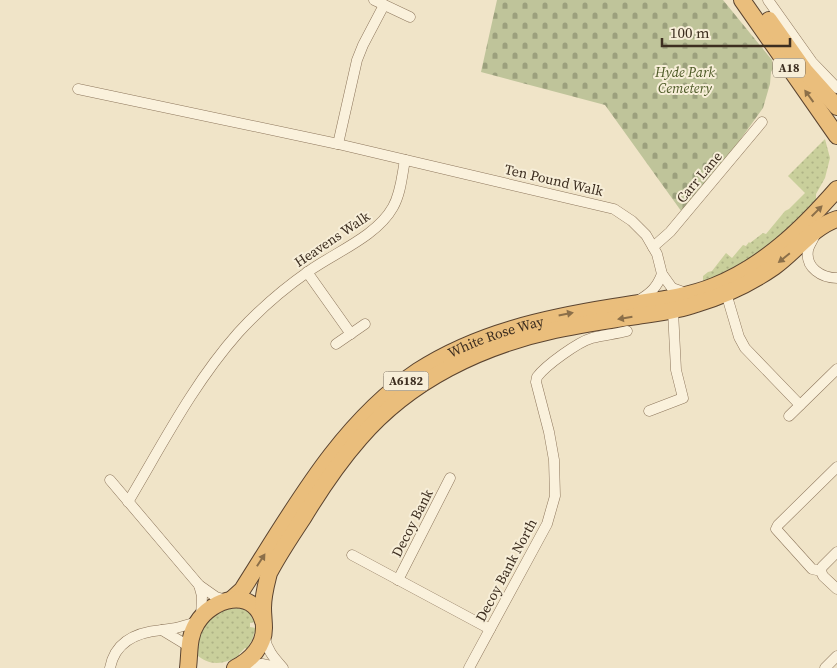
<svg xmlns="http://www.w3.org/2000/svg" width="837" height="668" font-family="'Source Serif 4',serif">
<defs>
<pattern id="grass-dots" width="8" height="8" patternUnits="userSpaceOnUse" patternTransform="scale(1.25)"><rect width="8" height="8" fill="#c9cf9b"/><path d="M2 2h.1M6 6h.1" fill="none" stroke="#aeb285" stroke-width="1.8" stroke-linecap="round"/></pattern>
<pattern id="cemetery-stones" width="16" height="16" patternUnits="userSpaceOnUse" patternTransform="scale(1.25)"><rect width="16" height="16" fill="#bfc49a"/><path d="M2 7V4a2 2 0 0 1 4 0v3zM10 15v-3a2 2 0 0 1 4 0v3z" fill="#9ca07d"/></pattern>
</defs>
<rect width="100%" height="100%" fill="#f0e4c8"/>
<!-- grass -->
<g fill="url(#grass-dots)">
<polygon points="825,139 830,158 825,178 816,194 816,201 795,225 742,265 703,282 703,276 708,272 712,271 726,253 732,258 743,245 746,246 749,242 750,243 763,233 766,234 785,211 789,209 805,193 788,176"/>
<path d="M236,608C242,609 246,609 251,614L250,615L255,622L250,623V627L256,628L252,640L247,649L245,648L239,654V656C225,664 209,667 196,654L195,639L213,614L227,609Z"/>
</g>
<!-- cemetery -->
<polygon fill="url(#cemetery-stones)" points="497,0 723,0 772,60 773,69 771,72 770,84 763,108 696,201 684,215 605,105 481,72"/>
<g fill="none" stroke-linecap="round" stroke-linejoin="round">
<!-- minor casing -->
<g stroke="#8d765c" stroke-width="11">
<g id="minor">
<polyline points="374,0 410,17"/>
<polyline points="768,0 812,62 837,88"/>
<polyline points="78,89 338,144 614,209 632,221 646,235 657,254 662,274 672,288 686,293"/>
<polyline points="338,144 357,60 363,45 384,5"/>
<path d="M815,235C813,240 809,245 808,250C805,268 822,278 837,278"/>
<polyline points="653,247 670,232 762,122"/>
<polyline points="307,272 351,334"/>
<polyline points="726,293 739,337 745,348 800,405"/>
<path d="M639,300C651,293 657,287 662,274"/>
<polyline points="336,344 365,324"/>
<polyline points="649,411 683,398 676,370 673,311"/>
<polyline points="789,416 837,369"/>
<polyline points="110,480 199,585 216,597 227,600"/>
<path d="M128,502C162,445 193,384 238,333C259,310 283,289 309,271C336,252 377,236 393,207C401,193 402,175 405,160"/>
<polyline points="352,555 490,629"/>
<polyline points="821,571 812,569 776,529 778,525 837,467"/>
<polyline points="821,571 822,567 837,552"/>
<polyline points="821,571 823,576 837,589"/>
<polyline points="398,580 450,478"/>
<polyline points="199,585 202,596 201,618"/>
<path d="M264,635C267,650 273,657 283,668"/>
<polyline points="190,647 162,630 176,628 197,622"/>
<polyline points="242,665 262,664 281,668"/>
<path d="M110,668C115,641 137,632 162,630"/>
<path d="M469,668L547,524L555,496L554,460L549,432L536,382L537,377C546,365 578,342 592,338C603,335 616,334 627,331"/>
<polyline points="825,668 837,656"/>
</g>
</g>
<!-- trunk casing -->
<g stroke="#5b4430" stroke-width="18">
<g id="trunk">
<polyline points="742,0 837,136"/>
<polyline points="769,20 805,71 837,107"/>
<path id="s1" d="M232,599L242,590C292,512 339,424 418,371C477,333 545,318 614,307C647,301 682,299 714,286C764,266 802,229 837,189"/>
<path d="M188,668C190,652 188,637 197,623C212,598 253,587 263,621"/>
<path d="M235,668C251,660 264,646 264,628C264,621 263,615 263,608C263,595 266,585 269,573C279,554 291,536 303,518C320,490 338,463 360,438C410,380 481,346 555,330C582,324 609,320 637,316C657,313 677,311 696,304C723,296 751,283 774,267C794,253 814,226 837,219"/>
</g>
</g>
<!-- minor -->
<use href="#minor" stroke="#faf1dc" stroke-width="10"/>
<!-- trunk -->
<use href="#trunk" stroke="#eabe7c" stroke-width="16"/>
</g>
<!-- one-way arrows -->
<defs><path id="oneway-solid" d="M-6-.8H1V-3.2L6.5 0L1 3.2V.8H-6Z" transform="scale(1.25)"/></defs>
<g fill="#8b6f49">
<use href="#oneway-solid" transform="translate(809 96) rotate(-126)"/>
<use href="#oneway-solid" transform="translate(817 211) rotate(-45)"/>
<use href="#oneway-solid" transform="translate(784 258) rotate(141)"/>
<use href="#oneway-solid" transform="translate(566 314) rotate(-11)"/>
<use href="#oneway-solid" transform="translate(625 318) rotate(171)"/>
<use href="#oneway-solid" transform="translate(261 560) rotate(-57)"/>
</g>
<g text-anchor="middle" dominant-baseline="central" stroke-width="4" stroke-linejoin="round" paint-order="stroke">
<!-- shield labels -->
<g fill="#f7eed8" stroke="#756857" stroke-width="1">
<rect x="773" y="58.5" width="32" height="19" rx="4"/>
<rect x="383.5" y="371.5" width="45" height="19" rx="4"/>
</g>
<g font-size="12" font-weight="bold" fill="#3d2e20">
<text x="789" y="68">A18</text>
<text x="406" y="381">A6182</text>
</g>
<!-- park labels -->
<g font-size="14" font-style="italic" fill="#4d5a26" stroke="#f7eed8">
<text x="685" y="72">Hyde Park<tspan x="685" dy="16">Cemetery</tspan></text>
</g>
<!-- street labels -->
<g font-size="14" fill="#3d2e20" stroke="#f7eed8">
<text transform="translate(699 177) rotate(-50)">Carr Lane</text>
<text transform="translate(554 180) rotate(13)">Ten Pound Walk</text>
<text transform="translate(332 239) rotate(-34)">Heavens Walk</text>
<text stroke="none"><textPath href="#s1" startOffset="382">White Rose Way</textPath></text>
<text transform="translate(412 523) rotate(-63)">Decoy Bank</text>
<text transform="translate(506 570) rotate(-62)">Decoy Bank North</text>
</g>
</g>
<!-- scale -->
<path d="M662 38v8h128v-8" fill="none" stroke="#3d2e20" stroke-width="2.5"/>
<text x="670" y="38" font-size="15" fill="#3d2e20" stroke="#f7eed8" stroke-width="4" paint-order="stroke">100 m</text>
</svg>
